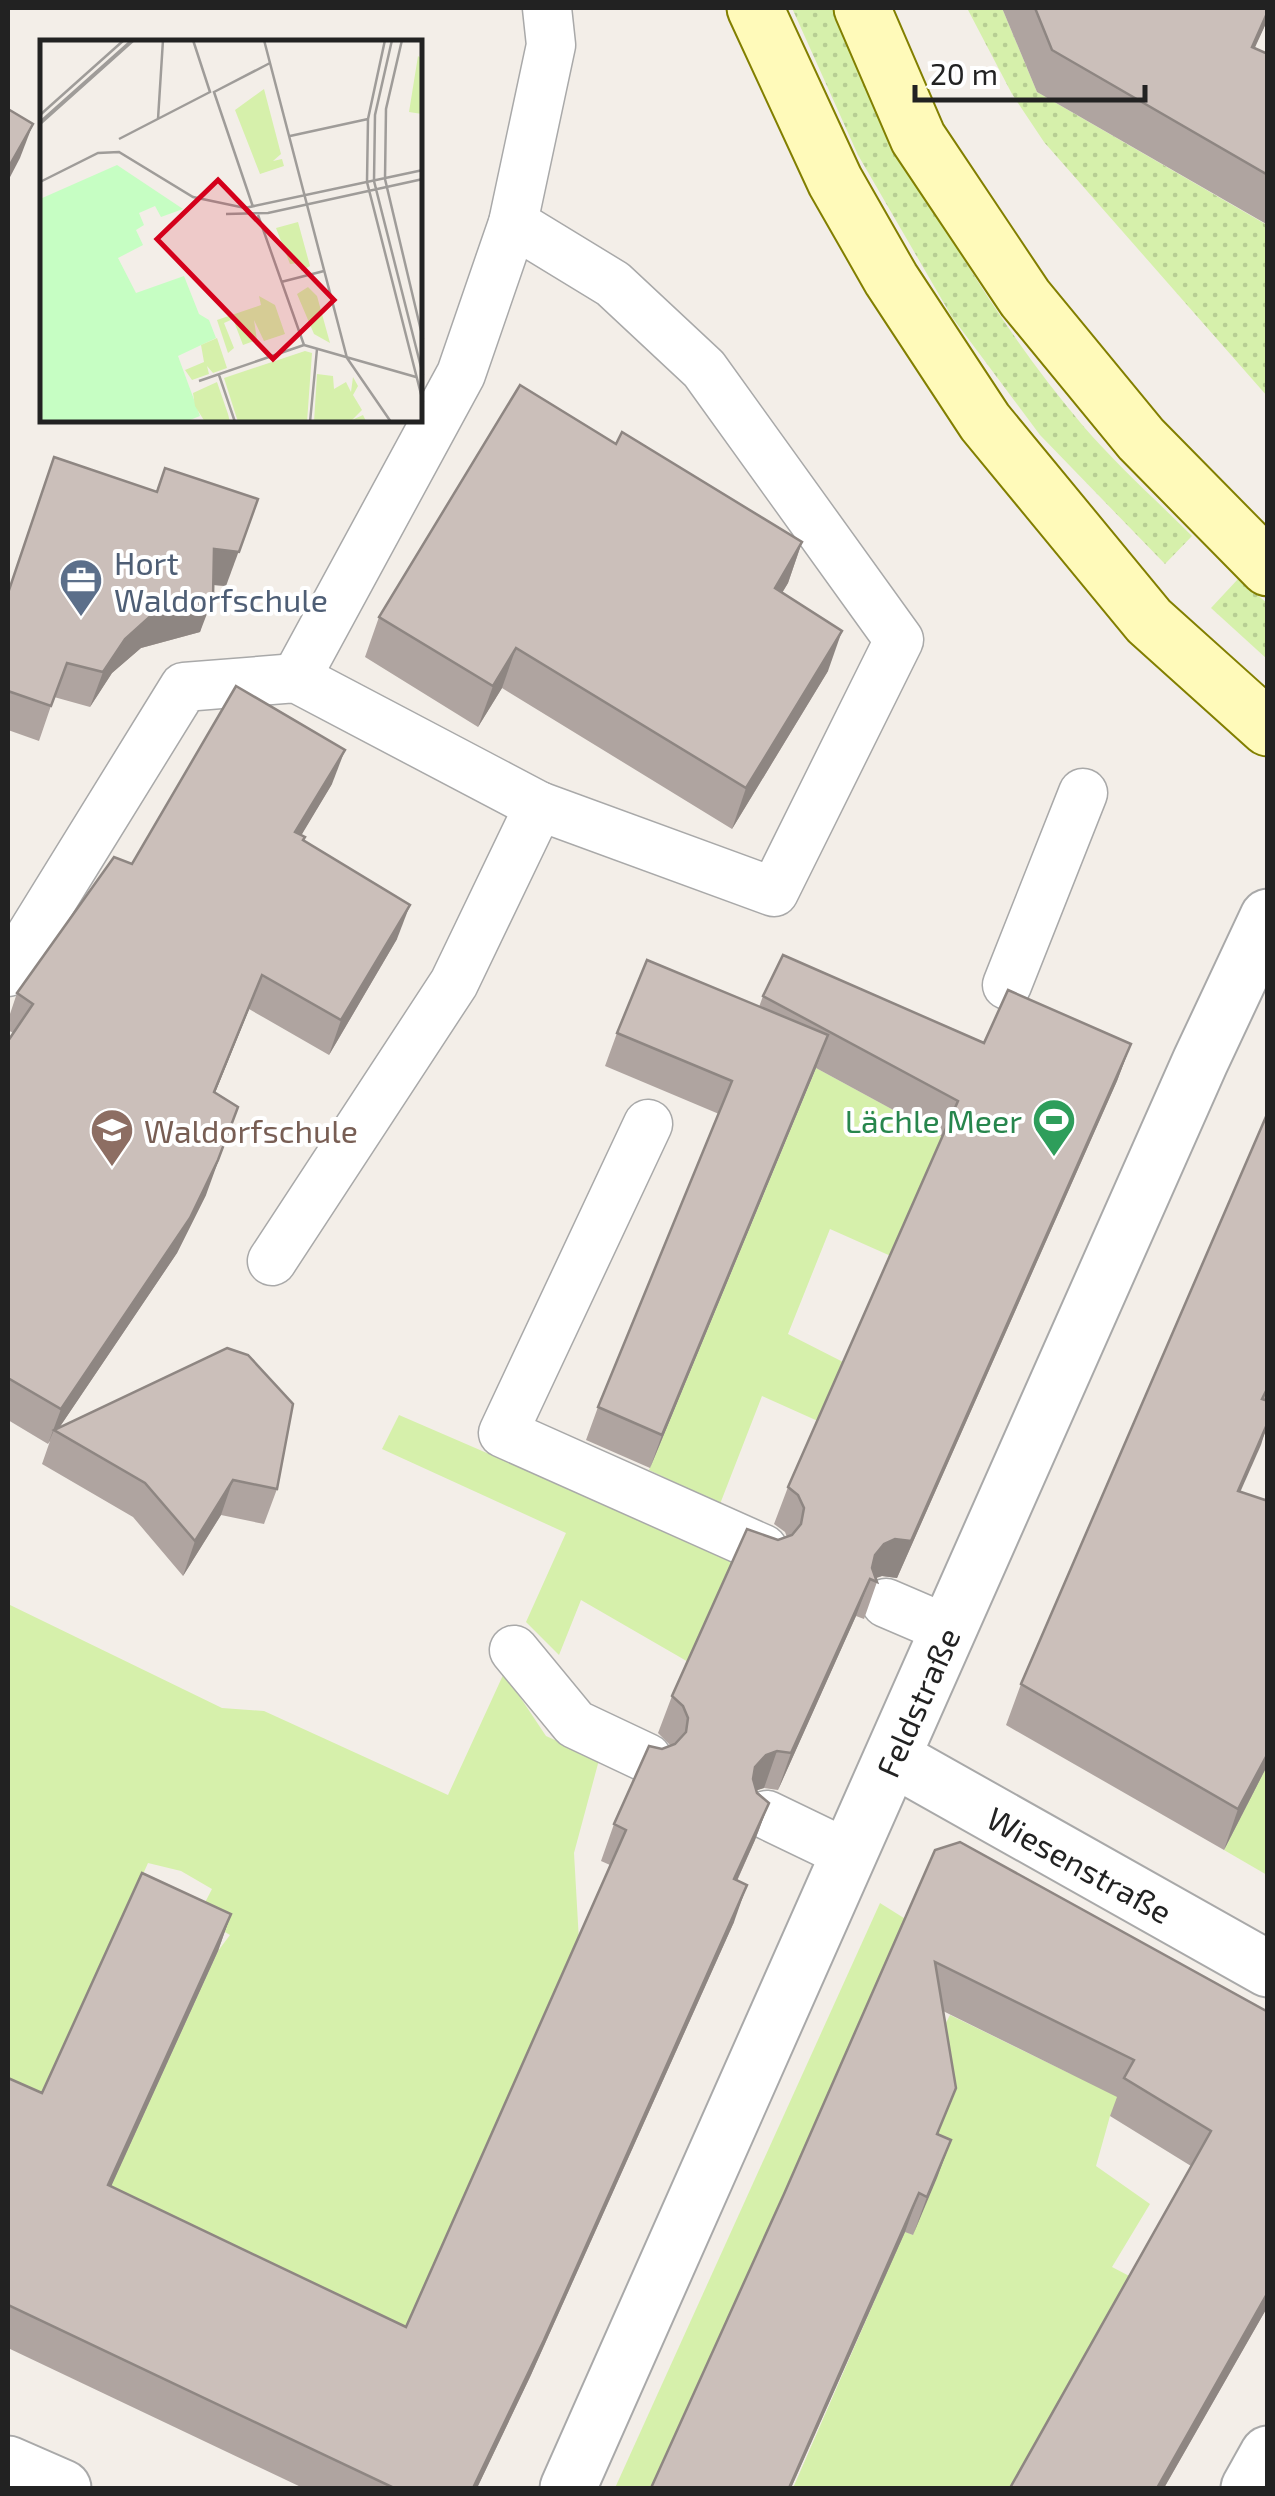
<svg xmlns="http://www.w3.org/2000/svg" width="1275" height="2496" font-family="'Exo 2',sans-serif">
<defs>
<pattern id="grass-dots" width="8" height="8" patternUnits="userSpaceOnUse" patternTransform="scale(2.5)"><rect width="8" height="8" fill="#d6f0ab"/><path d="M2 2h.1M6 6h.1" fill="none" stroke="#b7ce93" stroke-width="1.8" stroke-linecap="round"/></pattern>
</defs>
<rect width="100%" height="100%" fill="#f3eee8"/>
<!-- grass -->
<g fill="url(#grass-dots)">
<path d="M792,8H835C900,156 979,303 1084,427C1117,465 1156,500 1192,536L1165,564L1040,435L952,317L858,155Z"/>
<polygon points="967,8 1002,8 1037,92 1267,225 1267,396 1044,142 1012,94"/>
<polygon points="1238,579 1267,603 1267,659 1211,608"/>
</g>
<!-- garden -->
<g fill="#d6f0ab">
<polygon points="816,1068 945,1138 893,1257 830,1229 788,1334 845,1363 820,1422 762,1396 720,1504 649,1470"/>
<polygon points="399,1415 736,1561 690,1663 581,1600 559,1655 526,1622 566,1533 382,1449"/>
<polygon points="8,1604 222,1708 264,1711 448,1795 504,1673 546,1736 599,1760 574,1853 579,1941 391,2364 95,2221 218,1951 230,1935 198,1916 212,1889 181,1871 148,1863 29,2129 8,2120"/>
<polygon points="1267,1764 1267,1875 1224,1850"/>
<polygon points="880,1903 907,1920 655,2488 615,2488"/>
<polygon points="950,2015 1069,2073 1123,2092 1110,2116 1096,2166 1150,2204 1112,2267 1135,2279 1019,2488 793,2488 884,2279 880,2276 900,2229 913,2235 930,2054"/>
</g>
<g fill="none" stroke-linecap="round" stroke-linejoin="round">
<!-- lane casing -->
<g stroke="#a9a9a9" stroke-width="51">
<g id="lane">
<polyline points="296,678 461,374 513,223 551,45 547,8"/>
<polyline points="8,972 184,687 296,678 539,806"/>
<polyline points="1007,985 1083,793"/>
<polyline points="648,1124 503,1433 763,1549"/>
<polyline points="272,1261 454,983 539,806 774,892 899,640 704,369 613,284 513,223"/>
<polyline points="886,1603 949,1630"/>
<polyline points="514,1650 575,1724 647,1758"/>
<polyline points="767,1815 850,1855"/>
</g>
</g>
<!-- street casing -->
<g stroke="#a9a9a9" stroke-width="59">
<g id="street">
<polyline points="893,1758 1268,1969"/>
<polyline points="8,2464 63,2488"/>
<polyline points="568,2488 1200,1062 1268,917"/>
<polyline points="1249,2488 1268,2454"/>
</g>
</g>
<!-- secondary casing -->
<g stroke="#827f00" stroke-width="59">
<g id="secondary">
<polyline points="755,8 835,181 891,279 985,422 1149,621 1268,728"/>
<polyline points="862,8 918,138 1025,298 1141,439 1268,568"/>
</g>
</g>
<!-- lane -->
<use href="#lane" stroke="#fff" stroke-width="48"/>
<!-- street -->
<use href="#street" stroke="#fff" stroke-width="55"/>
<!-- secondary -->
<use href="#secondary" stroke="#fffaba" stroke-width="55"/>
</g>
<!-- wall -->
<g fill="#afa4a0">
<polygon points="1002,8 1268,8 1268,19 1254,48 1268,54 1268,225 1037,92"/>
<polygon points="616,444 802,542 788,583 782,593 828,671 732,829 502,688 478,727 365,657 379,617"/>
<polygon points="165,468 226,586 213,585 200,632 141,648 112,673 90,707 54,697 39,741 8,730 8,591 156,492"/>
<polygon points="332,784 301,835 304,841 397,939 329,1055 249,1009 215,1093 206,1195 177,1253 59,1428 277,1489 264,1524 221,1515 183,1576 133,1517 42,1464 50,1441 48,1444 8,1420 8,1041 13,1033 8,1030 8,1020 17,993 132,864"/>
<polygon points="763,996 984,1043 1131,1044 1117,1081 897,1578 882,1576 876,1578 877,1582 864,1619 856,1616 778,1790 764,1788 756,1790 769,1803 755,1840 737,1881 734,1922 530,2377 477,2488 303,2488 8,2348 8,2078 42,2093 231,1914 218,1951 111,2186 406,2327 610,1865 601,1861 614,1824 662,1749 671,1746 658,1733 672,1696 778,1540 787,1537 785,1532 774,1524 788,1487 943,1137 816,1068 650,1468 586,1440 598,1407 719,1114 605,1066 617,1033 759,1007"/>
<polygon points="1268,1112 1268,1397 1266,1401 1268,1401 1268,1426 1240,1491 1268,1764 1224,1850 1006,1725 1021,1684"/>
<polygon points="935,1850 1268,2012 1268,2306 1164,2488 1191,2166 1110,2116 1117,2097 943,2011 939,2135 951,2140 913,2235 905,2232 791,2488 651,2488 784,2194"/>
</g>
<!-- shaded-wall -->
<g fill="#8e8682">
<polygon points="1268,11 1268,19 1236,89 1252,47"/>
<polygon points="33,124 20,158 8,181 8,168"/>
<polygon points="258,499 226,586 202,584 214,549"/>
<polygon points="802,542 788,583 760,629 775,588"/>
<polygon points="213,598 200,632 141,648 112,673 90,707 103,672 125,639 154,613"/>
<polygon points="842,631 828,671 732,829 746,788"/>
<polygon points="516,648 502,688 478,727 493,686"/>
<polygon points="345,750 332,784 283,866 295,832"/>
<polygon points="410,905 397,939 329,1055 341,1020"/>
<polygon points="262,975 249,1009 201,1127 214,1092"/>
<polygon points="828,1035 816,1068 650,1468 662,1435"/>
<polygon points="1131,1044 1117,1081 897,1578 882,1576 870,1580 870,1579 856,1616 778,1790 791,1753 875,1555"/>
<polygon points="238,1107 206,1195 177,1253 57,1431 54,1430 48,1444 61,1409"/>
<polygon points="1268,1422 1261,1445 1223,1531 1238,1491"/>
<polygon points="233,1480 221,1515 183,1576 195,1541"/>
<polygon points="777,1751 764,1788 752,1792 742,1804 755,1767 766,1755"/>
<polygon points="1268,1753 1268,1764 1224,1850 1238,1809"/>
<polygon points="769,1803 755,1840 721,1916 734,1879"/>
<polygon points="747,1885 734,1922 530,2377 477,2488 473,2488"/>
<polygon points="231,1914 218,1951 95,2222 108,2185"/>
<polygon points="951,2140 937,2178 913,2235 927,2197"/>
<polygon points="919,2193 905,2232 791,2488 789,2488"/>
<polygon points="1268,2292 1268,2306 1164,2488 1157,2488"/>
</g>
<!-- building -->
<g fill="#cbbfba" stroke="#8e8682" stroke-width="2.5">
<polygon points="1035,8 1268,8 1268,11 1252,47 1268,54 1268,175 1052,50"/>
<polygon points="8,109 33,124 8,168"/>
<polygon points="520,385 616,444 622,432 802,542 775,588 842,631 746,788 516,648 493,686 379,617"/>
<polygon points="54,457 157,492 165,468 258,499 239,552 214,549 213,598 154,613 125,639 103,672 67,663 51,706 8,691 8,593"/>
<polygon points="236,686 345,750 295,832 305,837 303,840 410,905 341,1020 262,975 214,1092 238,1107 218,1160 190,1218 61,1409 8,1378 8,1041 33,1004 17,993 114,857 132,864"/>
<polygon points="783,955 984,1043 1008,990 1131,1044 911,1541 895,1539 884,1544 875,1555 872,1568 877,1582 870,1579 791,1753 777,1751 766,1755 755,1767 753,1779 757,1793 769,1803 734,1879 747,1885 544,2340 473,2488 394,2488 8,2305 8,2078 42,2093 142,1873 231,1914 108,2185 406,2327 626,1830 614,1824 649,1746 662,1749 675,1744 686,1732 688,1718 683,1706 672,1696 747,1529 778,1540 792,1535 801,1524 804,1508 798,1495 788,1487 958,1101 763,996"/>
<polygon points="647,960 828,1035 662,1435 598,1407 732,1081 617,1033"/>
<polygon points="1268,1112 1268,1387 1262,1399 1268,1401 1268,1422 1238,1491 1268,1501 1268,1753 1238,1809 1021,1684"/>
<polygon points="227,1348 248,1355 293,1404 277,1489 233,1480 195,1541 145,1483 54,1430"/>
<polygon points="960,1842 1268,2012 1268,2292 1157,2488 1010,2488 1211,2131 1124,2078 1134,2060 935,1962 956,2088 937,2134 951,2140 927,2197 919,2193 789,2488 651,2488 784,2194 935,1850"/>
</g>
<!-- icons -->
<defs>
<g id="office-pin" transform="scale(2.25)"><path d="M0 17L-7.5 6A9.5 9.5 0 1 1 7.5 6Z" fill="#5c6f8a" stroke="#fff"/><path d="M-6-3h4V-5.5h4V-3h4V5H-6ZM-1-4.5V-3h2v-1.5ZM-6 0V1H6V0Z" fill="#fff"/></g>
<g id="stadium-pin" transform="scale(2.25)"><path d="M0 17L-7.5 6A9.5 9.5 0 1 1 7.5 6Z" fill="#2e9e5b" stroke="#fff"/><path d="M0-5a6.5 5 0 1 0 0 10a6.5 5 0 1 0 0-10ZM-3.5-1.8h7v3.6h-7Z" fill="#fff"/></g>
<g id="school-pin" transform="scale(2.25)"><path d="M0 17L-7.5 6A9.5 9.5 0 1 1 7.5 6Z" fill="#8d6e63" stroke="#fff"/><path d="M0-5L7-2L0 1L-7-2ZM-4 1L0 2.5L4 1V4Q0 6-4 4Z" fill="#fff"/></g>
</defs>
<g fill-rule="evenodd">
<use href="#office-pin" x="81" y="580"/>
<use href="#stadium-pin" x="1054" y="1120"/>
<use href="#school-pin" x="112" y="1130"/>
</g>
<g text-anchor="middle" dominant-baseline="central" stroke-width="8" stroke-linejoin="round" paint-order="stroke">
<!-- service labels -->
<g font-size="32" fill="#4e5e75" stroke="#fff" text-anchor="start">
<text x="114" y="562">Hort<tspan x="114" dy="37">Waldorfschule</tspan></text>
</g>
<!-- leisure labels -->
<g font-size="32" fill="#27864d" stroke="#fff" text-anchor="end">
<text x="1022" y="1120">Lächle Meer</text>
</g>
<!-- education labels -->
<g font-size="32" fill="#785e54" stroke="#fff" text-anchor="start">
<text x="144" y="1130">Waldorfschule</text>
</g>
<!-- street labels -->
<g font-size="32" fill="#222" stroke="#fff">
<text transform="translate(917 1702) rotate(-66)">Feldstraße</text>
<text transform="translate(1080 1864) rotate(29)">Wiesenstraße</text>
</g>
</g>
<!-- overview -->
<g transform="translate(40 40)">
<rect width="382" height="382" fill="#f3eee8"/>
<path d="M77,125L143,169L121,177L115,166L99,173L104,185L96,190L103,205L78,218L96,253L144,236L159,274L169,280L176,298L138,316L160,376L145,382H0V159Z" fill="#c6fec3"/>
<path d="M378,16L382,19V74L369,72ZM224,49L241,114L233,121L242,119L244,126L220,134L195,70ZM258,182L270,226L261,231L259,223L250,224L236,188ZM268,247L277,256L290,303L274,294L257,254ZM219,256L235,265L245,294L224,301L214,280L217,300L203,305L193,279L184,283L194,308L188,313L177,280L221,265ZM177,298L187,328L173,333L167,326L169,334L152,340L145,330L164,322L161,305ZM265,311L272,313L267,382H198L184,338ZM277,334L293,336L294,349L306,342L311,352L313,337L318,346L313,355L322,370L312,380L323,375L326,381L274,382ZM177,342L188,374L190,382H165L155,366L153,353Z" fill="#d6f0ab"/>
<path fill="none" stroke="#9f9c99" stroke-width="2.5" d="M224,0L307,318L351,382M345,0L328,79L327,142L383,362M352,0L335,75L334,141L383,335M362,0L346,69L345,139L383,299M0,75L84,0M118,79L123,0M0,82L92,0M0,84L94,0M250,96L328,79M79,99L170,52L153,0M0,142L58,113L79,112L153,157L205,168L383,130M213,167L174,52L230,23M186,174L228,173L383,139M218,175L264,305M241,242L284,231M264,305L376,337M179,335L195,382M159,341L264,305M270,382L277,309"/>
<path fill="#d4001b" fill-opacity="0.15" stroke="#d4001b" stroke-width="5" d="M178,140L294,260L233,319L117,199Z"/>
<rect width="382" height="382" fill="none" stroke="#222" stroke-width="5"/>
</g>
<!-- border -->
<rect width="1275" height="2496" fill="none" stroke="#222222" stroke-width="20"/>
<!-- scale -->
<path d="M915 85v15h230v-15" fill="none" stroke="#222222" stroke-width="5"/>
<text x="930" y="85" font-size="30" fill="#222222" stroke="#ffffff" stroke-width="8" paint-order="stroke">20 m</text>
</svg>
